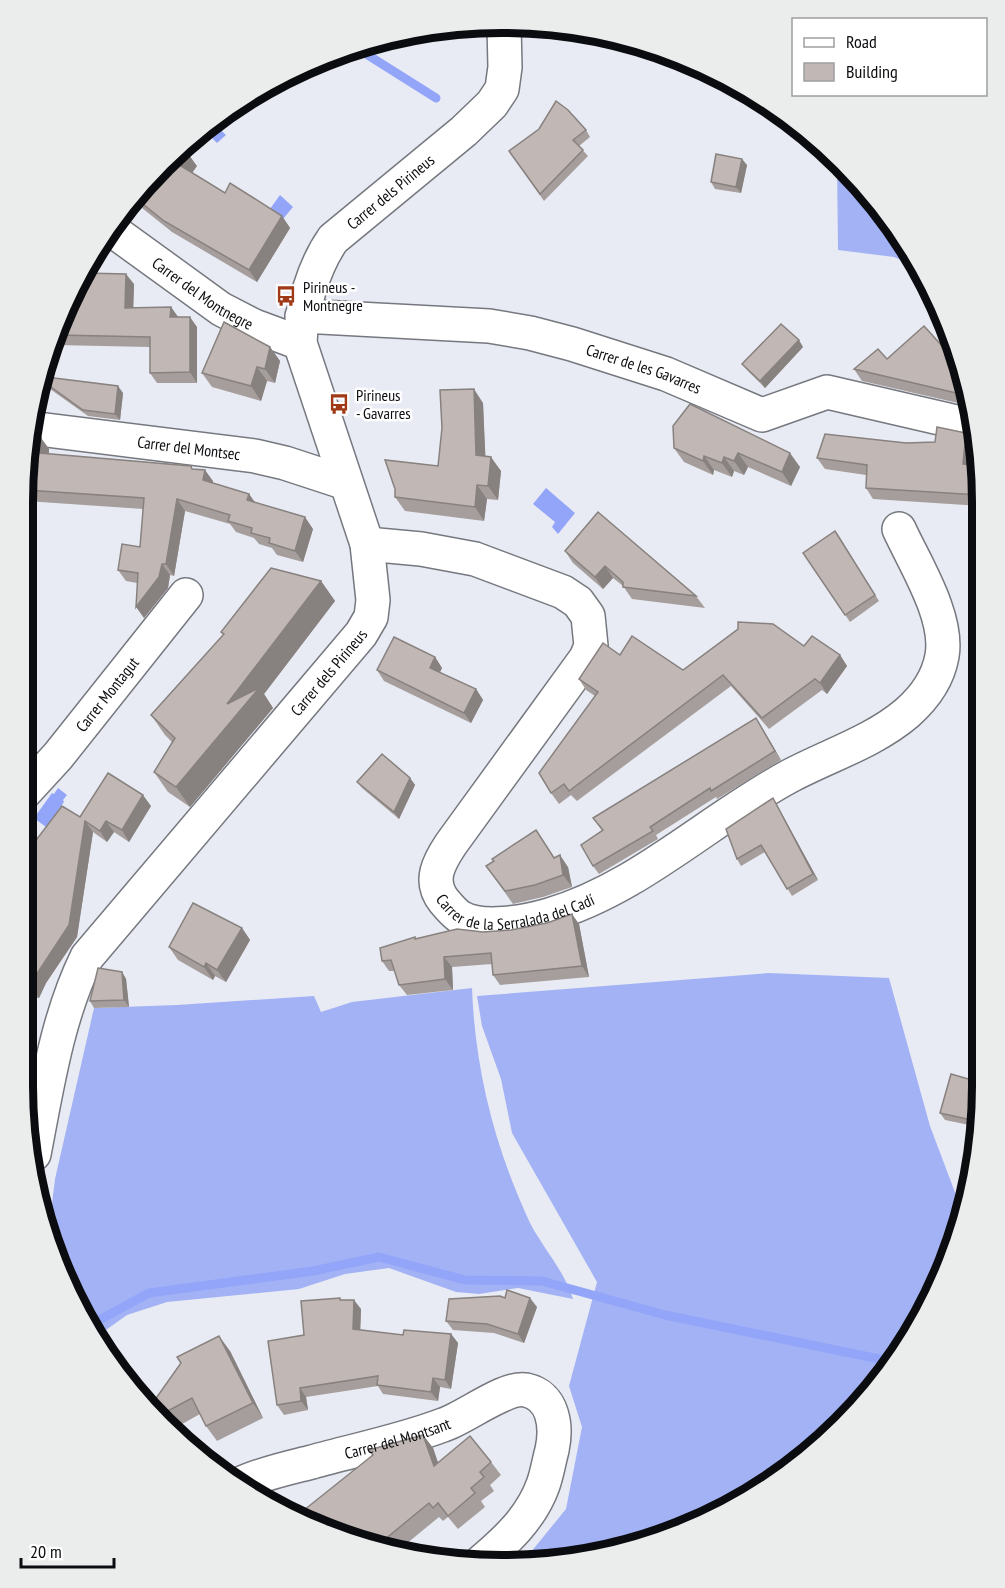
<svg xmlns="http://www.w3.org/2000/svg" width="1005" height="1588" font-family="'PT Sans Narrow',sans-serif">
<rect width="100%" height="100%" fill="#e8ebf3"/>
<!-- forest -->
<g fill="#a3b2f5">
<polygon points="837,160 884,211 918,267 894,257 838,250"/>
<polygon points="769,973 889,978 930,1126 962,1211 946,1270 864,1402 769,1485 627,1549 522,1563 566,1509 582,1427 569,1386 597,1282 512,1133 501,1079 482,1026 477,996"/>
<path d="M472,988C475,1070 495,1148 530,1223C543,1248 565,1272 573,1299L518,1288L479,1294L456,1292L389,1268L345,1274L299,1289L167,1302L127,1315L96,1337L48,1237L55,1179L94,1008L177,1005L314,996L321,1012L352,1002Z"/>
</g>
<!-- water -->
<g fill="#93a5f9">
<polygon points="211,121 226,135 217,143 203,129"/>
<polygon points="280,195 293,207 273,231 262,220"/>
<polygon points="546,488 575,513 558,534 552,527 555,522 533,504"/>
<polygon points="58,788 67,795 63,800 64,802 46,827 34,818 52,793 54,794"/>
</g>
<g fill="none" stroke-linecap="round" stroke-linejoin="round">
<!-- stream -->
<g stroke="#93a5f9" stroke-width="9">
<polyline points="355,47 436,98"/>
<polyline points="90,1325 149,1293 313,1271 379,1257 465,1280 542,1281 665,1315 889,1361"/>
</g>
<!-- minor casing -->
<g stroke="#76787f" stroke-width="36">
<g id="minor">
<path id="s1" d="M112,230L221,309L254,326L300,343"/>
<path id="s2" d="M302,316L489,326L530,333L572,344L666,374L762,415L827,392L974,426"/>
<path id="s3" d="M30,428L255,456L285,463L346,483"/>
<path id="s4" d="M367,544L421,549L475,559L563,592L578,602L588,616L591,646L586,658L451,844C439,862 428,881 444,901C449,907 454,913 460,917C482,930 525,922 549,915C638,889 707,821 788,777C827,756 873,742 907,713C924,698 938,679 942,656C949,617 915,564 899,529"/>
<path id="s5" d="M24,793L58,756L186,595"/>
<path id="s6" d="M34,1154C47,1087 57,1018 87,957L361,634L371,617L373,600L367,544L300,343C301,309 314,266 333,239L464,131L492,104L502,89L505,67L504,25"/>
<path id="s7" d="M242,1483C264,1473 288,1468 312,1462C355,1450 401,1441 443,1425C465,1418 505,1386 526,1390C554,1396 557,1427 552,1450C549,1461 547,1474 543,1485C531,1518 507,1540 481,1562"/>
</g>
</g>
<!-- minor -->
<use href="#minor" stroke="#fff" stroke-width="33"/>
</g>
<!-- wall -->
<g fill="#a69e9c">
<polygon points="608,41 637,43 636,52 613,48"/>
<polygon points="586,130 590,137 579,146 588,156 544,201 509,151"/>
<polygon points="747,165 741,193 715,189 711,182"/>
<polygon points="197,166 192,173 225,193 282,216 290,228 257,282 172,232 132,200 141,186"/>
<polygon points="134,284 133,308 171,307 178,317 197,327 197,383 157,383 150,373 150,347 55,345 71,295 81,301"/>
<polygon points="270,347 280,361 275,383 267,381 261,401 212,387 202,373"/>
<polygon points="803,347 765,388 747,370 742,364"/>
<polygon points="854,369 966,379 971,406 862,381"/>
<polygon points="46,377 123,393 120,420 88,416 43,384"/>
<polygon points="483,403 485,456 501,471 498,500 487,499 484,521 405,511 395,497 438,466"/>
<polygon points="673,426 800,467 791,486 748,467 744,475 734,471 732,477 714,470 713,475 684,462 674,448"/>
<polygon points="966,433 974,444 971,465 981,471 981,506 873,499 866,488 866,475 825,469 817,458 906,443 935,442"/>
<polygon points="41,438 49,449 49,454 193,469 213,481 213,483 249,494 255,502 313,529 303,562 277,555 272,548 259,544 254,538 236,532 230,524 185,511 174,576 170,575 168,588 144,618 137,583 126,581 118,570 140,547 143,509 26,501 27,440"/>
<polygon points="840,538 879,601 850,622 803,553"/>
<polygon points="565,551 696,596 705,608 632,599 623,586 613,578 603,589 573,563"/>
<polygon points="321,581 335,601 264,694 273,708 190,807 168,792 154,772 172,742 165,735 151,715 223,635 221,632"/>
<polygon points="804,646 840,655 847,666 827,694 822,690 769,729 731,686 577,801 571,795 559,804 551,793 595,696 586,690 579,679 620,655 683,670"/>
<polygon points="435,657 442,668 440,672 476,689 483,700 471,723 384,681 377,670"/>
<polygon points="761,726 781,760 717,799 716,797 656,835 658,839 599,874 593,866 602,831 593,818"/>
<polygon points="410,778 415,785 399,819 362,788 357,782"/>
<polygon points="777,805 818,880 792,896 765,852 741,866 737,859"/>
<polygon points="151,806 129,842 114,832 107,842 93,832 77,937 46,983 39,998 23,997 24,856 80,817"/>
<polygon points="486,866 568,867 572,887 543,897 513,904"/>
<polygon points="579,924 589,977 500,985 493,975 492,964 452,967 453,990 407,995 399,985 395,971 389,971 382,961 415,937 416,939"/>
<polygon points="242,928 250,940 226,982 215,976 213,980 178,960 169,947"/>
<polygon points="122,972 126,979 129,1007 94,1008 90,1001"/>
<polygon points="979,1082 979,1127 945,1120 940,1113"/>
<polygon points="341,1300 361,1309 360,1330 403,1335 451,1334 458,1343 451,1389 440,1387 438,1401 383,1394 378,1386 306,1397 308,1410 284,1415 277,1405 304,1335"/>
<polygon points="537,1307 524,1343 494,1333 453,1330 446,1321"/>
<polygon points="230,1351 263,1418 217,1441 206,1426 200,1414 175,1428 152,1404"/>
<polygon points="423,1435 433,1448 438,1463 491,1462 501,1475 490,1485 494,1491 481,1501 485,1507 458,1529 448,1517 443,1521 439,1517 400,1549 348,1540 372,1455 369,1450"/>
</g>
<!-- shaded-wall -->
<g fill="#87817f">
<polygon points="632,42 637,43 636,52 631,45"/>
<polygon points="189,155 197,166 189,177 181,166"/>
<polygon points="742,159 747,165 741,193 736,187"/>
<polygon points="282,216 290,228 257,282 249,270"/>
<polygon points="126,274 134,284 133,318 125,308"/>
<polygon points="171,307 178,317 170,317"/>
<polygon points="190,317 197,327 197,383 190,372"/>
<polygon points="799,340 803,347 765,388 760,381"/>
<polygon points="270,347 280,361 275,383 265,369"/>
<polygon points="257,367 267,381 261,401 251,386"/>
<polygon points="118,386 123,393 120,420 115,414"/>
<polygon points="474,389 483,403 486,469 476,455"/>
<polygon points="966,433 974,444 971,475 963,464"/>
<polygon points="41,438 49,449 48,464 40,453"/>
<polygon points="738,453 748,467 744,475 734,461"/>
<polygon points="790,453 800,467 791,486 782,472"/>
<polygon points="704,456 714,470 713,475 703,461"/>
<polygon points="491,457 501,471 498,500 488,486"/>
<polygon points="724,457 734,471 732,477 722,463"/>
<polygon points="205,470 213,481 211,491 203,480"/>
<polygon points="477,485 487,499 484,521 475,507"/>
<polygon points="249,494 257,506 247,500"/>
<polygon points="177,499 185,511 174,576 166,564"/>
<polygon points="305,517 313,529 303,562 295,551"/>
<polygon points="162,564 170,575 168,588 144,618 136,607"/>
<polygon points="605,566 613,578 603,589 595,577"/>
<polygon points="321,581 335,601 264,694 273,708 190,807 176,787 227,704"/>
<polygon points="840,655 847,666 827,694 820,683"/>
<polygon points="435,657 442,668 437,678 430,668"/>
<polygon points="476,689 483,700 471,723 464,713"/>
<polygon points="756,718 761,726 781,760 775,751"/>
<polygon points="410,778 415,785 399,819 394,812"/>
<polygon points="143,795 151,806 129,842 122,830"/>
<polygon points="773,798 777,805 818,880 813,874"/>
<polygon points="85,821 93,832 77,937 46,983 39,998 31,987"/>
<polygon points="106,821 114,832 107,842 100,831"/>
<polygon points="560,855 568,867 572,887 563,875"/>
<polygon points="572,914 579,924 589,977 582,966"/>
<polygon points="242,928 250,940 226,982 217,970"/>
<polygon points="444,957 452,967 453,990 445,979"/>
<polygon points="206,963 215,976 213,980 204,967"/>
<polygon points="122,972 126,979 129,1007 124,1000"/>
<polygon points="530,1298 537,1307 524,1343 518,1334"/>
<polygon points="354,1300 361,1309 360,1339 353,1329"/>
<polygon points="451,1334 458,1343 451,1389 445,1380"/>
<polygon points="219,1336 230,1351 263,1418 253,1403"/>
<polygon points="433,1378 440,1387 438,1401 431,1392"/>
<polygon points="300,1388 306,1397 308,1410 301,1401"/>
<polygon points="423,1435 433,1448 444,1480 434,1466"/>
</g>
<!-- building -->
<g fill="#c1b8b5" stroke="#87817f" stroke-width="1.5">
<polygon points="609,37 632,42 631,45 608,41"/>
<polygon points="556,101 568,110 586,130 573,140 583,150 540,194 509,151 539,129"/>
<polygon points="181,149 189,155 181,166 225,193 230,183 282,216 249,270 164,221 134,197 141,186"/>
<polygon points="716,154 742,159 736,187 711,182"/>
<polygon points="84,273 126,274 125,308 171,307 170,317 190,317 190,372 150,373 150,337 58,335 71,295 81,301 82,276"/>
<polygon points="224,322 270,347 265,369 257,367 251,386 202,373"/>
<polygon points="781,324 799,340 760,381 742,364"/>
<polygon points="924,326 962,368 966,379 969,396 854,369 878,349 887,359"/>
<polygon points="46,377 118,386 115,414 83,410 44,382"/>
<polygon points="474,389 476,455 491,457 488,486 477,485 475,507 395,497 395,489 385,460 438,466 442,428 440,390"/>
<polygon points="690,404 790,453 782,472 738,453 734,461 724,457 722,463 704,456 703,461 674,448 673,426"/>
<polygon points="937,427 966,433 963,464 981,467 981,471 980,495 866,488 867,465 817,458 825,434 906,443 935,442"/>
<polygon points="28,436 41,438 40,453 191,466 192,469 205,470 203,480 249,494 247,500 305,517 295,551 269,543 270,538 251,533 252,528 228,521 230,515 177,499 166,564 162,564 159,577 136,607 138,573 118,570 122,544 140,547 144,498 26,490 27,440"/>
<polygon points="598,512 696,596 623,587 623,582 605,566 595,577 565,551"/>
<polygon points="835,531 875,595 845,615 803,553"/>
<polygon points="271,568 321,581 227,704 259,688 176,787 154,772 175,738 151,715 224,634 221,632"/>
<polygon points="738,622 773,624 804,646 812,636 840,655 820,683 815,679 762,718 723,675 569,791 564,784 551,793 539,773 598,692 579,679 603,643 620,655 632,636 683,670 738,629"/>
<polygon points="394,637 435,657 430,668 476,689 464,713 377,670"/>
<polygon points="756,718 775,751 711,791 710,788 650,827 653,831 593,866 581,845 603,830 593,818"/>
<polygon points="382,754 410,778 394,812 357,782"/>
<polygon points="108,773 143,795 122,830 106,821 100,831 85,821 69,925 38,972 31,987 23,986 24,856 62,806 80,817"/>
<polygon points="773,798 813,874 787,889 761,845 737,859 726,829"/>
<polygon points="536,830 554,858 560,855 563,875 535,885 505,891 486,866 494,861 492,859"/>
<polygon points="193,903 242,928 217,970 206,963 204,967 169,947"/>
<polygon points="572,914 582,966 493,975 491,953 444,957 445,979 399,985 391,960 382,961 380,948 415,937 415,939 457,929 483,932 511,930 547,923"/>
<polygon points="98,968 122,972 124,1000 90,1001"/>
<polygon points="951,1074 979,1082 979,1112 976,1121 940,1113"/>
<polygon points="507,1290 530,1298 518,1334 487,1324 446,1321 449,1299 500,1296 505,1298"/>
<polygon points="340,1298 340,1300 354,1300 353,1329 403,1335 404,1330 451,1334 445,1380 433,1378 431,1392 377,1385 378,1376 300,1388 301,1401 277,1405 268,1341 304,1335 301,1301"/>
<polygon points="219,1336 253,1403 206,1426 192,1398 162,1414 152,1404 181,1363 177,1357"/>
<polygon points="423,1435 434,1466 470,1436 491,1462 480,1472 484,1477 471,1488 475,1493 448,1516 438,1503 433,1508 429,1503 378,1545 348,1540 299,1514 373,1455 369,1450"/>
</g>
<!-- icons -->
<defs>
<g id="bus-bare" transform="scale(1.62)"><path d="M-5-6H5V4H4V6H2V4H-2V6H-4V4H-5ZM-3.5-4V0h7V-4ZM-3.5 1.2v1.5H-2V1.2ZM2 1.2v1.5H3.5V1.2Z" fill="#a03915" stroke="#fff" stroke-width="2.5" paint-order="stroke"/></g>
</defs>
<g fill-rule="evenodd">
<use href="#bus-bare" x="286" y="296"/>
<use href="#bus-bare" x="339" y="404"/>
</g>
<g text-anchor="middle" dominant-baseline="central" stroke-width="5" stroke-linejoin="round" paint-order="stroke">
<!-- street labels -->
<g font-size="16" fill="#0b0c0f" stroke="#fff">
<text stroke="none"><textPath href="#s6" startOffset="1118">Carrer dels Pirineus</textPath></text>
<text stroke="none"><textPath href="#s1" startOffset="111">Carrer del Montnegre</textPath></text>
<text stroke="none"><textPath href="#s2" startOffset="348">Carrer de les Gavarres</textPath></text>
<text stroke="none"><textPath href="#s3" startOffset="160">Carrer del Montsec</textPath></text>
<text stroke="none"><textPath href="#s6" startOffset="578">Carrer dels Pirineus</textPath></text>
<text stroke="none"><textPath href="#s5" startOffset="129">Carrer Montagut</textPath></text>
<text stroke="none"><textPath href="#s4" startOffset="651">Carrer de la Serralada del Cadí</textPath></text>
<text stroke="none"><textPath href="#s7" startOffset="162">Carrer del Montsant</textPath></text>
</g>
<!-- poi labels -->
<g font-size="16" fill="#0b0c0f" stroke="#fff" text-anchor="start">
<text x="303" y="287">Pirineus -<tspan x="303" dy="18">Montnegre</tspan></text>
<text x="356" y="395">Pirineus<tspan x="356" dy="18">- Gavarres</tspan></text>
</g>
</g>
<!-- crop -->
<path d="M0 0H1005V1588H0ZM502 33H503A469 469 0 0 1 972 502V1086A469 469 0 0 1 503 1555H502A469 469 0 0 1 33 1086V502A469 469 0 0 1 502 33Z" fill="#ebecec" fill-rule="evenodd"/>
<path fill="none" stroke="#0b0c0f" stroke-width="8" d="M502 33H503A469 469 0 0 1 972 502V1086A469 469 0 0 1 503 1555H502A469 469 0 0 1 33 1086V502A469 469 0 0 1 502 33Z"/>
<!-- legend -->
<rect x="792" y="18" width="195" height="78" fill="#ffffff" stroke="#9d9e9f" stroke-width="1.5"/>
<rect x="804" y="38" width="30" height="9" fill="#ffffff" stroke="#9d9e9f" stroke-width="1.5"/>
<text x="846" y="48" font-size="18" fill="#0b0c0f">Road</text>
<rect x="804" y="63" width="30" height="18" fill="#c1b8b5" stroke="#9d9e9f" stroke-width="1.5"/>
<text x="846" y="78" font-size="18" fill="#0b0c0f">Building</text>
<!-- scale -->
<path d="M21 1558v9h93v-9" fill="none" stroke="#0b0c0f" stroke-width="3"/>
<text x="30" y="1558" font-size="18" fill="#0b0c0f" stroke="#ffffff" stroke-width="4.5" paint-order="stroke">20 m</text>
</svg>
